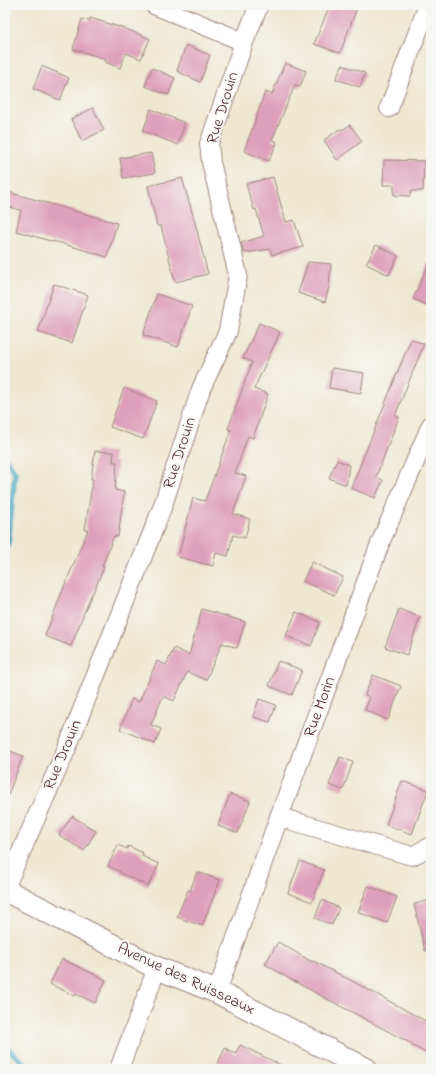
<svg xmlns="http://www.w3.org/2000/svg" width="436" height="1074" font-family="'Indie Flower',sans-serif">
<rect width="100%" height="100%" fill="#f6f6f2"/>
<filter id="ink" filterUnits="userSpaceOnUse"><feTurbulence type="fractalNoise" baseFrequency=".025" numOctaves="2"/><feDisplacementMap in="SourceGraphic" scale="8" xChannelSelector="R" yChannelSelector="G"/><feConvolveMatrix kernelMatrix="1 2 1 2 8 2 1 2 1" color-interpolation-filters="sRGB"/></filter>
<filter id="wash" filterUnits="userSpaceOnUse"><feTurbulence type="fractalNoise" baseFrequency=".012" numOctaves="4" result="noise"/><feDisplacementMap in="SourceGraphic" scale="16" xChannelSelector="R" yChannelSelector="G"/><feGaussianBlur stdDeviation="0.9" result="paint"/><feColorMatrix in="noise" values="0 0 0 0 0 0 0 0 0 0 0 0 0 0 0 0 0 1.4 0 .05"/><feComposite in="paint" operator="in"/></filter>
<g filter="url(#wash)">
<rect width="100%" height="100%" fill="#efe8d1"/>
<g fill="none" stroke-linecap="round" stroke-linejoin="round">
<!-- stream -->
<g stroke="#46a8c6" stroke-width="5.5">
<polyline points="5,458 15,472 8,545 5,551"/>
<polyline points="5,1046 31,1069"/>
</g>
</g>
<g id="blocks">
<!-- building -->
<g fill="#de9fba">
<polygon points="330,5 358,5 340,53 314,44"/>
<polygon points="90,18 119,27 119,26 150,39 141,59 126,53 120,68 105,62 106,59 73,49 82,19 89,21"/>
<polygon points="186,45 210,55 200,82 177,71"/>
<polygon points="285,63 306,71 300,87 295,85 272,140 277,142 269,161 244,151 254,124 265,92 272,94"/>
<polygon points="342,65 365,73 360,87 336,79"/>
<polygon points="42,66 69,78 60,100 33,89"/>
<polygon points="152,68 175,78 168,95 145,86"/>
<polygon points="93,108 104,130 82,141 71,119"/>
<polygon points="151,109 185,123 178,145 143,131"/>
<polygon points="350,125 362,141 337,160 324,140 340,129 342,130"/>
<polygon points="151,153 155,173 123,178 120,158"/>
<polygon points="384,160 424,161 423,191 411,191 410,196 394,195 394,185 383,185"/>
<polygon points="273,177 286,222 294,220 303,247 272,255 270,249 244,253 241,243 264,236 256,209 254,210 246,184"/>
<polygon points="182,178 194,219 208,274 175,282 161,226 157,226 148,186"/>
<polygon points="5,191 117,223 107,257 54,241 54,242 16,231 21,210 5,206"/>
<polygon points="376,245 398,256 389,275 366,264"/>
<polygon points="431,258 431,307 413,299"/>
<polygon points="308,262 331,264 329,287 325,302 298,293"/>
<polygon points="54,284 88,295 72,343 38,332"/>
<polygon points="157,294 192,306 178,347 143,335"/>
<polygon points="259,323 280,332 254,389 268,394 253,438 248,436 235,473 246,476 233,514 250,519 245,538 233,535 228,556 216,553 213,566 178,557 193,498 205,501 231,430 228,429 252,362 243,358"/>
<polygon points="411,339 424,344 395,416 399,417 376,477 383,480 375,498 351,488"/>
<polygon points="332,368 364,373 361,393 329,388"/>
<polygon points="124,388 157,401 143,439 110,427"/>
<polygon points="95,451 114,452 113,462 117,462 115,490 124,492 118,537 114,536 102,566 104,567 93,593 92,593 71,646 45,636 66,582 88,530 85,530 93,479 91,479"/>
<polygon points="337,460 349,465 346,485 329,478"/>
<polygon points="312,562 343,577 334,595 303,581"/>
<polygon points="202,609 245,622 237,648 222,643 206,680 187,672 174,701 163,696 151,725 161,729 155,744 120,729 132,699 139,702 157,661 166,665 174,648 189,655"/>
<polygon points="399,609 420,617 407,655 385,647"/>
<polygon points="296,612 320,622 311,646 286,636"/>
<polygon points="278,661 302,670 292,695 269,686"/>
<polygon points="373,675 401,686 388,720 365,710 370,697 365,695"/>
<polygon points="259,699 276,705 270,722 253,717"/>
<polygon points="5,749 23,756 6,800 5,800"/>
<polygon points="340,757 353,762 343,790 329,785"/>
<polygon points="402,781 428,790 412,834 386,825"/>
<polygon points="230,794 250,801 238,833 218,826"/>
<polygon points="72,816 96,831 84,851 59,835"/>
<polygon points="118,845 127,849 128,846 143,853 142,856 159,864 148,886 120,873 121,872 108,866"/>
<polygon points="300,861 324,870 312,902 288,893"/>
<polygon points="197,872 220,880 202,926 177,917 188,890 190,891"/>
<polygon points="368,886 397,897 387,923 358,912"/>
<polygon points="322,900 339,908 332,925 315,918"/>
<polygon points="431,900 431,951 425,951 414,904"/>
<polygon points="278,942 312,962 313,961 356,983 431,1024 431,1056 411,1045 412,1044 288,978 265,964"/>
<polygon points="62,959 106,980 95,1003 76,994 75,996 50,984"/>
<polygon points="240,1045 289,1069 215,1069 225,1048 235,1054"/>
</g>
</g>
</g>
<g filter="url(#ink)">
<use href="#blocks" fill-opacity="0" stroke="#9c847e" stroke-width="1"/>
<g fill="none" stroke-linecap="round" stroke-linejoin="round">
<!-- street casing -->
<g stroke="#9c847e" stroke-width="20">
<g id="street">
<polyline points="154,5 244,42"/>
<polyline points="389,108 428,5"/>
<polyline points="279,817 412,856 431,846"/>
<polyline points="5,888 67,748 162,508 201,389 228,331 238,275 211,162 209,144 244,42 259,5"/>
<polyline points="217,992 279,817 381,541 431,425"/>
<polyline points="119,1069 157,968"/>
</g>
</g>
<!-- secondary casing -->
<g stroke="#9c847e" stroke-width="24">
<polyline id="secondary" points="5,890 157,968 217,992 366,1069"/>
</g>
<!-- street -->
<use href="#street" stroke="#fff" stroke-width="18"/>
<!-- secondary -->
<use href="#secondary" stroke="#fff" stroke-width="22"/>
</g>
</g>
<g text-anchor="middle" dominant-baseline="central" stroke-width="4" stroke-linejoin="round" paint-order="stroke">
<!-- street labels -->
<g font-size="16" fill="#4a1f2b" stroke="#f6f6f2">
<text transform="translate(223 108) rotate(-73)">Rue Drouin</text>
<text transform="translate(180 453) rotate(-72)">Rue Drouin</text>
<text transform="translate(320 707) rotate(-70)">Rue Morin</text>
<text transform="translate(63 755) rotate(-67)">Rue Drouin</text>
<text transform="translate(186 979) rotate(25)">Avenue des Ruisseaux</text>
</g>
</g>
<!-- margin -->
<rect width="436" height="1074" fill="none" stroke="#f6f6f2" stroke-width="20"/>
</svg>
